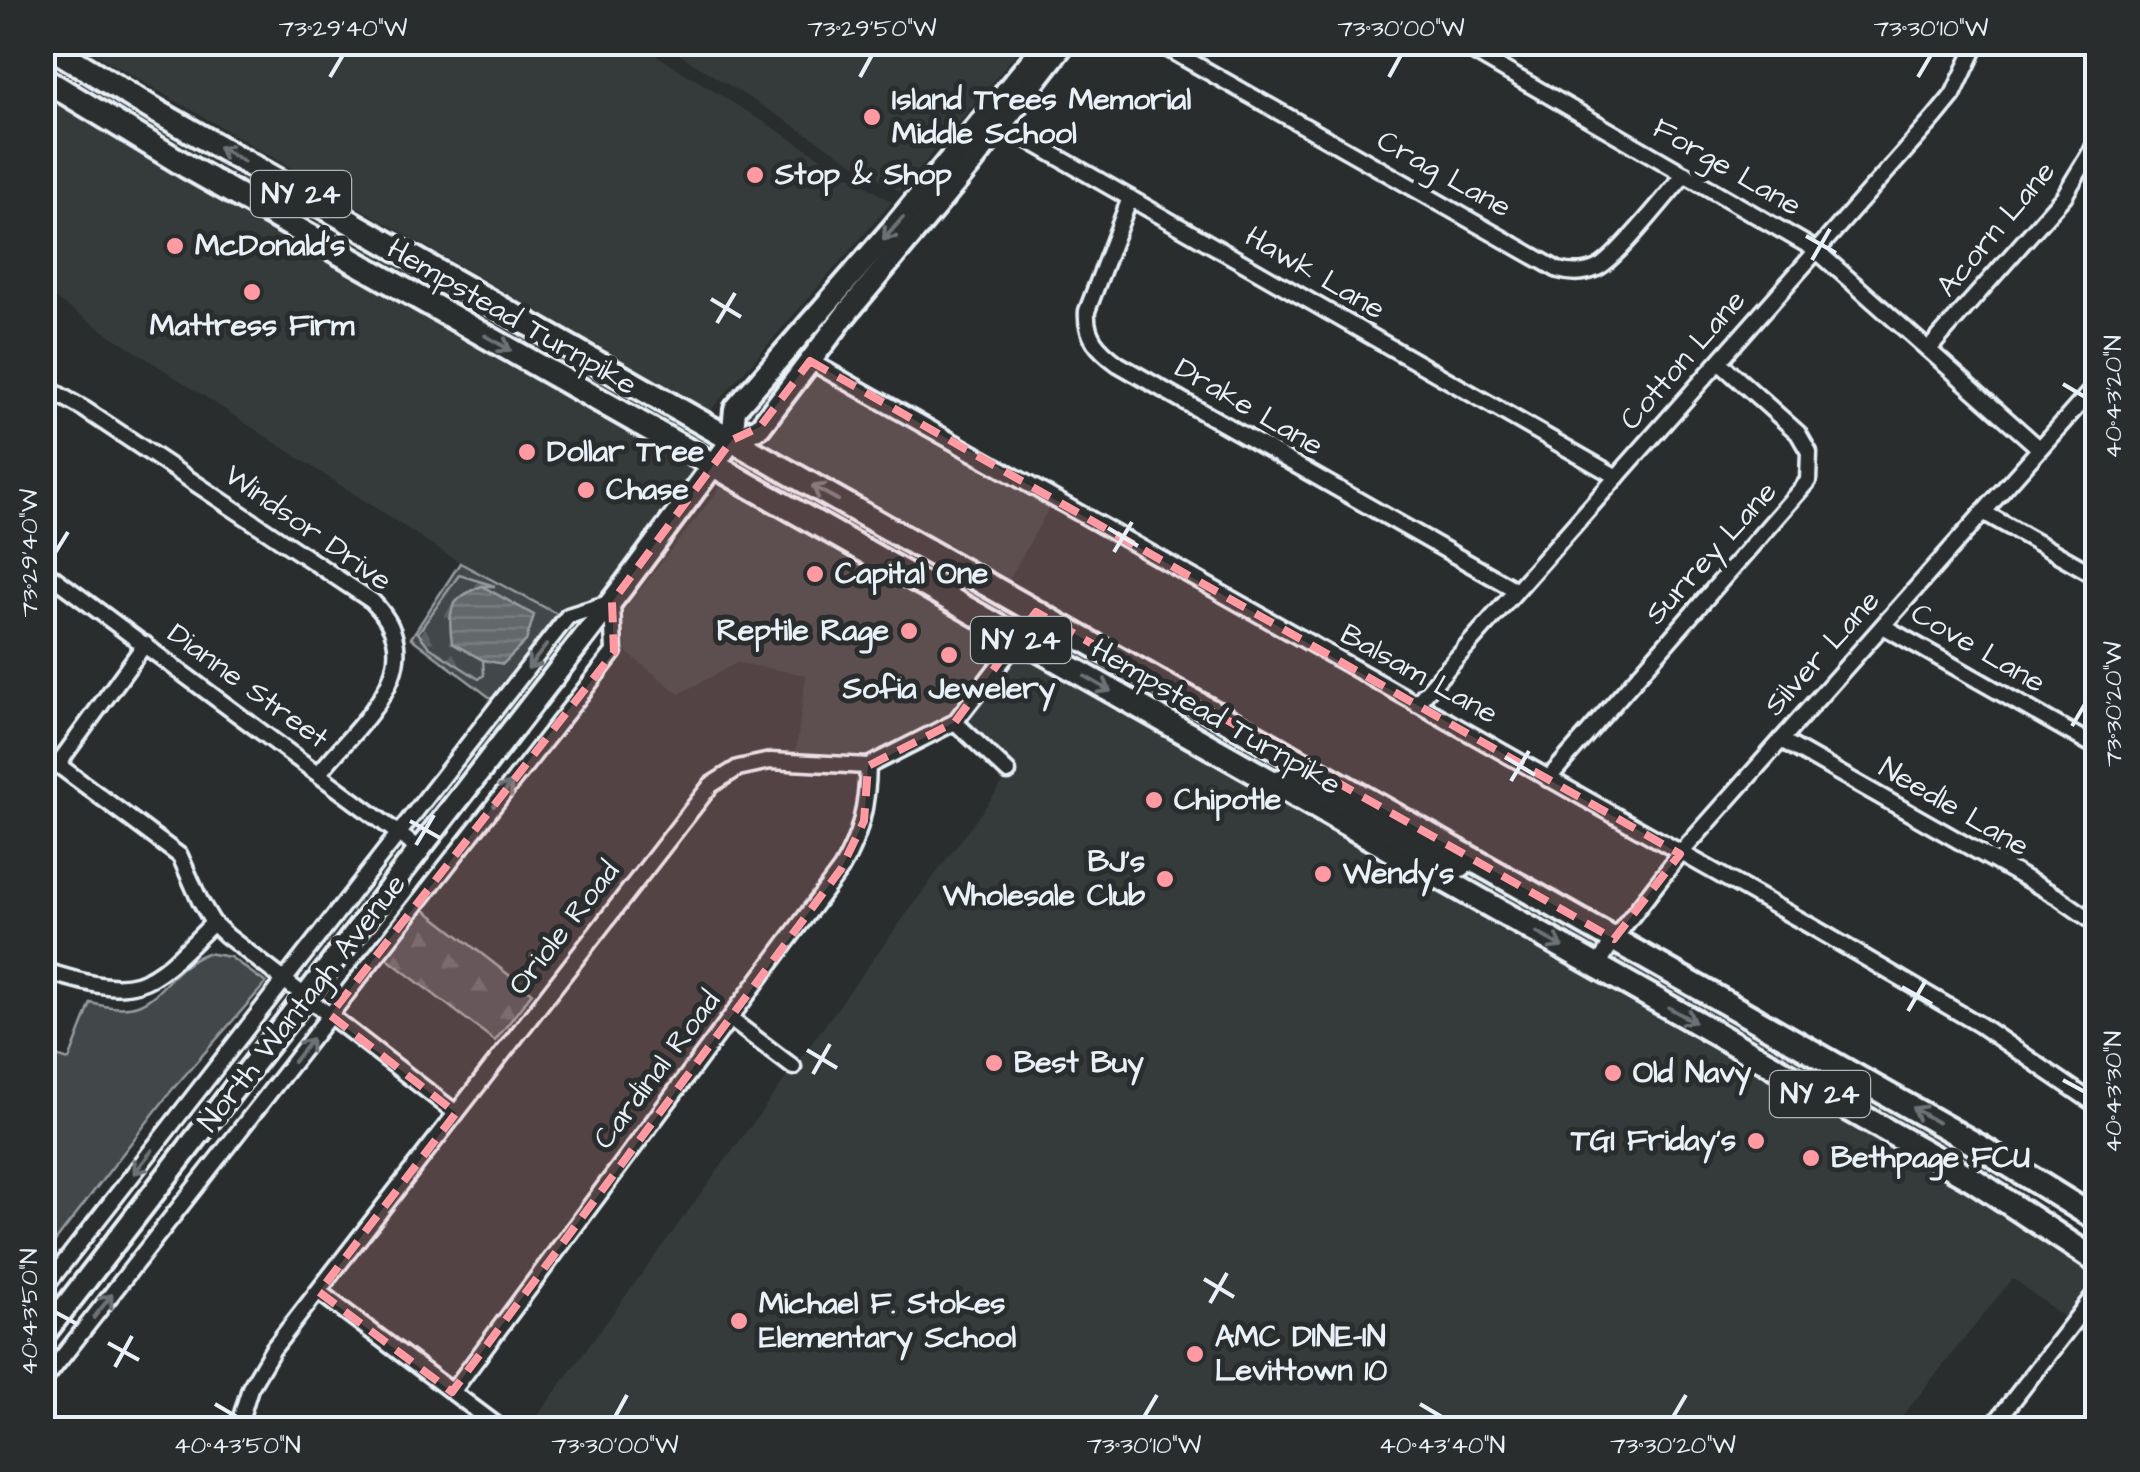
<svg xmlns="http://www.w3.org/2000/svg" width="2140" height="1472" font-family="'Architects Daughter',sans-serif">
<defs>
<pattern id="forest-firs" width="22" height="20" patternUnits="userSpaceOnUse" patternTransform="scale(2.5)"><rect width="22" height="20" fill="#424648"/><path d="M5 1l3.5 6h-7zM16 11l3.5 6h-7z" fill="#5d6163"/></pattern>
<pattern id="water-rules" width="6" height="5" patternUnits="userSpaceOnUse" patternTransform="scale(2.5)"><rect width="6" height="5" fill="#63686b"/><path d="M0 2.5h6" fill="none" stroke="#797e81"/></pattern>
</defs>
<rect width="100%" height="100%" fill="#2a2d2e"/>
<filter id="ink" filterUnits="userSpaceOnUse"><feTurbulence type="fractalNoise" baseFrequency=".01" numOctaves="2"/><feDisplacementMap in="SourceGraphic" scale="20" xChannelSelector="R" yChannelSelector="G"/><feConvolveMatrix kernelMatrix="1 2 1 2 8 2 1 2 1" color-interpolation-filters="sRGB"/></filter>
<g filter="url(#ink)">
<!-- built -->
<g fill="#363a3b">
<polygon points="76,43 637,43 892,202 710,411"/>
<polygon points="661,43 1025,43 900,192"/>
<polygon points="42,89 704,467 593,602 557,614 460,563 43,291"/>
<polygon points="816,369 1052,503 1009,580 767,443"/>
<polygon points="727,479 2097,1263 2097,1343 2013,1278 1892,1429 527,1430 1011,772 959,722 875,760 795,756 806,675 737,663 679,694 626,652 623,611"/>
</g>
<!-- green -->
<g fill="#424648" stroke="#959ca0" stroke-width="2.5">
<polygon points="460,563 557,614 492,699 411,638"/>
<path d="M207,953L230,957L266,983L171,1091L43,1257V1052L69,1060L91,1003C163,1023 154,974 207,953Z"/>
</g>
<!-- forest -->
<g fill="url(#forest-firs)" stroke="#959ca0" stroke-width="2.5">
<polygon points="459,575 495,586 482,586 452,643 483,660 484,675 479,679 429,647 418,633"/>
<polygon points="424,909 532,993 495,1041 386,958"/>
</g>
<!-- water -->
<path fill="url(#water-rules)" stroke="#989fa3" stroke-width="2.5" d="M482,586L534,615L526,641L503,664L483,660L452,643C447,610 450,598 482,586Z"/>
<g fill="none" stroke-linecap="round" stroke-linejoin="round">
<!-- street casing -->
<g stroke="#e8f1f8" stroke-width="21">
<g id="street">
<path d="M1156,42L1558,270C1572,274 1584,274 1597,268C1616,260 1668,193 1685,174"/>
<polyline points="1456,42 1816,250 2039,448"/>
<polyline points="997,122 1617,477"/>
<path d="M1130,198L1087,311C1085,337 1099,350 1118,364L1516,590"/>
<polyline points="1929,349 2064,196 2098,140"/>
<polyline points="810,361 1816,929 1980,1025 2098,1106"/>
<path d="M42,385L84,409L372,601C435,664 361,721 319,773"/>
<polyline points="1983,512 2098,577"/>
<polyline points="42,569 419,849"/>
<polyline points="1883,626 2098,748"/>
<polyline points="1416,704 1935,117 1953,95 1978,42"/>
<polyline points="955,722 1008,772"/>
<polyline points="1781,740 2058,897 2098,925"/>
<polyline points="42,753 180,856 200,901 213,923 227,936 456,1113"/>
<polyline points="58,764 145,644"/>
<polyline points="1548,779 1808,481 1809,452 1798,433 1719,362"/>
<polyline points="1597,967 1614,939 1680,854 2098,383"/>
<path d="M42,970C138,1000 145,992 213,923"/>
<polyline points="730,1019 793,1067"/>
<polyline points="42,1291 568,616 612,602 614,652 42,1383"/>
<polyline points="319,1292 503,1430"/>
<path d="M452,1392L841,869C861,835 867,805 868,766"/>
<polyline points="237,1430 250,1388 273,1349 711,785 738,768 770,761 868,766 955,722 1019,639 1036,612"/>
<polyline points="1990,1430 2098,1290"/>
</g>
</g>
<!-- secondary casing -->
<g stroke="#e8f1f8" stroke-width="28">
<g id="secondary">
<polyline points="732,440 735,409 893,228 1047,42"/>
<polyline points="42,1337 622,588 732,440 760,427 846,314 971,164 1065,42"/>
</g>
</g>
<!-- primary casing -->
<g stroke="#e8f1f8" stroke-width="30">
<g id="primary">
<polyline points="43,42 156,111 732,440 1982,1148 2098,1220"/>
<polyline points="42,78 188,167 1974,1180 2098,1262"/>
<polyline points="1271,783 1291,779 1303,782 1431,854 1461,865"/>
</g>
</g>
<!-- street -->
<use href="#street" stroke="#2a2d2e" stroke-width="14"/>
<!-- secondary -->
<use href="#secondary" stroke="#2a2d2e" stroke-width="20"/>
<!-- primary -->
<use href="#primary" stroke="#2a2d2e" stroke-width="22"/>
</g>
<!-- one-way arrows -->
<defs><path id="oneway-shaft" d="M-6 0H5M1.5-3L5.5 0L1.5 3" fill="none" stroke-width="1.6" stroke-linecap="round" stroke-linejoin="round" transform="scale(2.5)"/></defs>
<g stroke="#6c7275">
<use href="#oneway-shaft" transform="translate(231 154) rotate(-150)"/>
<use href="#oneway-shaft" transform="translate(893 229) rotate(131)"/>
<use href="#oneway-shaft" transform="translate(498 343) rotate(30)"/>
<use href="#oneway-shaft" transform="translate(825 493) rotate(-151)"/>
<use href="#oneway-shaft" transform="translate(537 657) rotate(128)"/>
<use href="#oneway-shaft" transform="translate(1098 684) rotate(30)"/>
<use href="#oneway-shaft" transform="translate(503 794) rotate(-52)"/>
<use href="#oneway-shaft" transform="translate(1550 940) rotate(29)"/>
<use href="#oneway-shaft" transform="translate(1682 1015) rotate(30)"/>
<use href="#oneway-shaft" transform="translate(303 1050) rotate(-52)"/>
<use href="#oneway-shaft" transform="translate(1925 1115) rotate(-150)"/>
<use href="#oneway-shaft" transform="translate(143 1162) rotate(128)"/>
<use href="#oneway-shaft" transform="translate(103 1306) rotate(-52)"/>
</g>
</g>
<!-- marked area -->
<path fill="#ff9aa2" fill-opacity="0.2" stroke="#ff9aa2" stroke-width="8" stroke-dasharray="20 12" stroke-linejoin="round" d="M810,361L1680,854L1614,939L1036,612L955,722L868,766L864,821L841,869L452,1392L319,1292L456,1113L330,1015L614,652L612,602L732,440L760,427Z"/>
<!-- ticks -->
<path fill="none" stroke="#e8f1f8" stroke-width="4" d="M330,77L343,55M860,77L872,55M1389,77L1401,55M1918,77L1931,55M1806,236L1836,253M1812,260L1830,229M711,299L741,317M717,323L735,293M2063,384L2085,397M1108,528L1138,546M1114,552L1132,522M55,553L68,532M2072,726L2085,704M1505,757L1535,775M1511,781L1529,751M410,821L440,838M416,845L434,815M1902,987L1932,1004M1908,1011L1926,980M807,1050L837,1068M813,1074L830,1044M2063,1080L2085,1092M1204,1279L1234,1297M1210,1303L1227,1273M55,1312L77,1324M108,1343L139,1360M115,1367L132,1336M215,1404L237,1417M1420,1404L1442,1417M615,1417L627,1395M1144,1417L1157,1395M1673,1417L1686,1395"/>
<!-- markers -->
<g fill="#ff9aa2" stroke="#2a2d2e" stroke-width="4">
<circle cx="872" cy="117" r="10"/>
<circle cx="755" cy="175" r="10"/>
<circle cx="175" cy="246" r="10"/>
<circle cx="252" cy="292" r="10"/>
<circle cx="527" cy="452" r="10"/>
<circle cx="586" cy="490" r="10"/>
<circle cx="815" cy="574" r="10"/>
<circle cx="909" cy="631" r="10"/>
<circle cx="949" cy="655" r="10"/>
<circle cx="1154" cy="800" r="10"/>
<circle cx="1323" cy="874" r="10"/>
<circle cx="1165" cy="879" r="10"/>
<circle cx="994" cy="1063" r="10"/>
<circle cx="1613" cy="1073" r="10"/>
<circle cx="1756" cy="1141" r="10"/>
<circle cx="1811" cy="1158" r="10"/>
<circle cx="739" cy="1321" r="10"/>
<circle cx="1195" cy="1354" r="10"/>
</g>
<g text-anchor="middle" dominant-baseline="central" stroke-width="10" stroke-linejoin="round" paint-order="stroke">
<!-- shield labels -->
<g fill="#2a2d2e" stroke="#afb6bb" stroke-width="2.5">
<rect x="251" y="171" width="100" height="46" rx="8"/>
<rect x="971" y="617" width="100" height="46" rx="8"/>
<rect x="1770" y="1071" width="100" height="46" rx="8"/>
</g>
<g font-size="28" font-weight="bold" fill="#e8f1f8">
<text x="301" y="194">NY 24</text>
<text x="1021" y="640">NY 24</text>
<text x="1820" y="1094">NY 24</text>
</g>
<!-- poi labels -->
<g font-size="30" font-weight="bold" fill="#e8f1f8" stroke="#2a2d2e" text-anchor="start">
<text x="892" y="100">Island Trees Memorial<tspan x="892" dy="34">Middle School</tspan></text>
<text x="775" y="175">Stop &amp; Shop</text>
<text x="195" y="246">McDonald's</text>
<text x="252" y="326" text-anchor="middle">Mattress Firm</text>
<text x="547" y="452">Dollar Tree</text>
<text x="606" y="490">Chase</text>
<text x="835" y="574">Capital One</text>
<text x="889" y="631" text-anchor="end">Reptile Rage</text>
<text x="949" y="689" text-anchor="middle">Sofia Jewelery</text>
<text x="1174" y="800">Chipotle</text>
<text x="1145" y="862" text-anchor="end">BJ's<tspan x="1145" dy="34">Wholesale Club</tspan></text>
<text x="1343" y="874">Wendy's</text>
<text x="1014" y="1063">Best Buy</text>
<text x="1633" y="1073">Old Navy</text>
<text x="1736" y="1141" text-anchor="end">TGI Friday's</text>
<text x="1831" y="1158">Bethpage FCU</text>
<text x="759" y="1304">Michael F. Stokes<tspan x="759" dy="34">Elementary School</tspan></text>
<text x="1215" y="1337">AMC DINE-IN<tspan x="1215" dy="34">Levittown 10</tspan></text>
</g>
<!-- street labels -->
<g font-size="30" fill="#e8f1f8" stroke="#2a2d2e">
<text transform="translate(1727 167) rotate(30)">Forge Lane</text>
<text transform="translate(1444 174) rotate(29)">Crag Lane</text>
<text transform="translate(1996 229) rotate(-50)">Acorn Lane</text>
<text transform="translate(1315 273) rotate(30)">Hawk Lane</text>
<text transform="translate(512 317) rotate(30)">Hempstead Turnpike</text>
<text transform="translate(1683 360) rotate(-49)">Cotton Lane</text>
<text transform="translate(1249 407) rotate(30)">Drake Lane</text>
<text transform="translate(308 528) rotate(35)">Windsor Drive</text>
<text transform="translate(1711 553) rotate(-48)">Surrey Lane</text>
<text transform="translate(1978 648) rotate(30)">Cove Lane</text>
<text transform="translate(1822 653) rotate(-48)">Silver Lane</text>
<text transform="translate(1419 674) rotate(29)">Balsam Lane</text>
<text transform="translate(248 686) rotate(36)">Dianne Street</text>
<text transform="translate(1216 717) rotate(30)">Hempstead Turnpike</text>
<text transform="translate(1954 807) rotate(30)">Needle Lane</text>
<text transform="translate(564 928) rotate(-52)">Oriole Road</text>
<text transform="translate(302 1003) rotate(-52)">North Wantagh Avenue</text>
<text transform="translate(657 1070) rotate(-53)">Cardinal Road</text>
</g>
</g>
<!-- margin -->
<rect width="2140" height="1472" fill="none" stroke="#2a2d2e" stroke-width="110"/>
<rect x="55" y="55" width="2030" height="1362" fill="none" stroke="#e8f1f8" stroke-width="4"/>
<g font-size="25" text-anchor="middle" fill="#e8f1f8">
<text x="343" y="36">73°29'40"W</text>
<text x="872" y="36">73°29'50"W</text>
<text x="1401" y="36">73°30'00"W</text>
<text x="1931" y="36">73°30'10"W</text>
<text transform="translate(2112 397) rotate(-90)" y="9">40°43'20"N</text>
<text transform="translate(28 553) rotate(-90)" y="9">73°29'40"W</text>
<text transform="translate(2112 704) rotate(-90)" y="9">73°30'20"W</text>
<text transform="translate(2112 1092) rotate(-90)" y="9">40°43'30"N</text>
<text transform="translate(28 1312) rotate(-90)" y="9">40°43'50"N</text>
<text x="237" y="1453">40°43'50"N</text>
<text x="615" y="1453">73°30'00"W</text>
<text x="1144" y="1453">73°30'10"W</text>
<text x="1442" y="1453">40°43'40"N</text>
<text x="1673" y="1453">73°30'20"W</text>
</g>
</svg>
